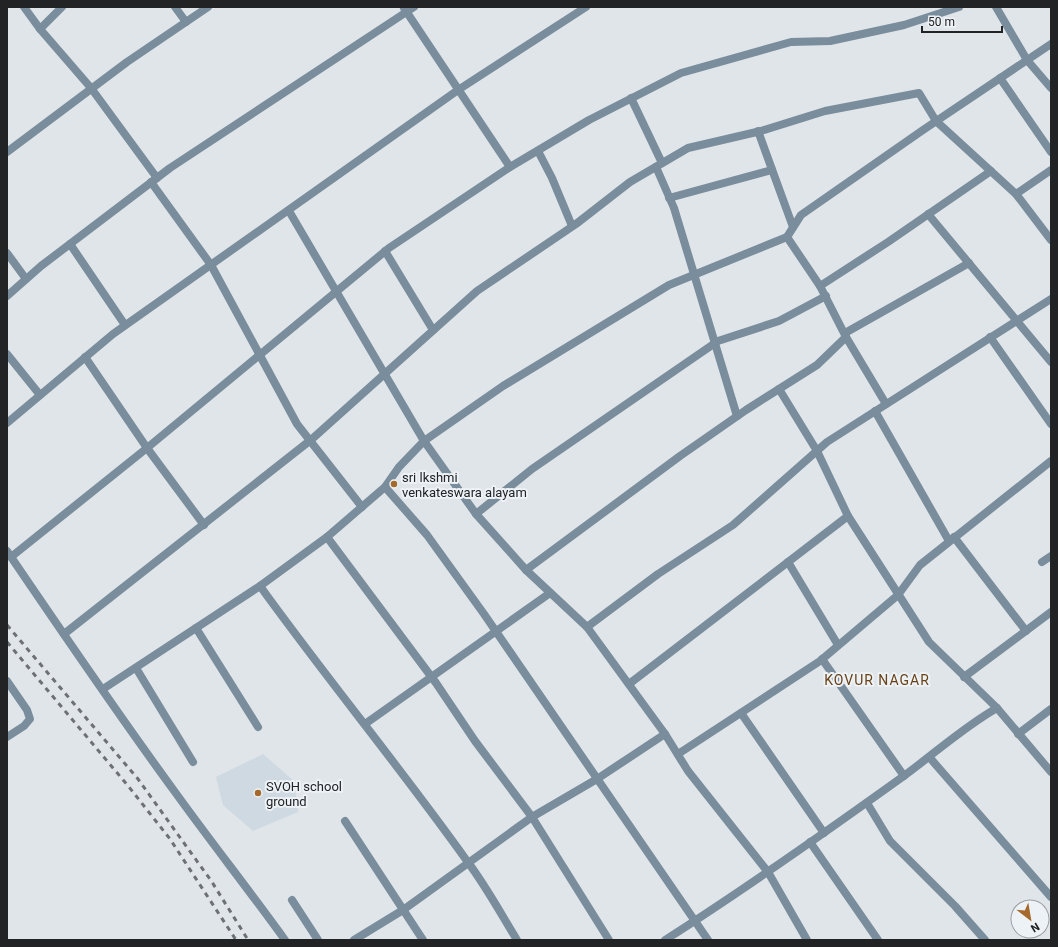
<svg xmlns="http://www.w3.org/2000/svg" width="1058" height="947" font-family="Roboto,sans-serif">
<rect width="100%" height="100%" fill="#e0e5e9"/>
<!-- built -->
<polygon fill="#ced9e2" points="263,754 294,781 298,812 253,831 223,805 216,777"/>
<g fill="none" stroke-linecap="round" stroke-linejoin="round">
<!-- street -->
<g stroke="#7a8d9c" stroke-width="8">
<polyline points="24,7 40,29"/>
<polyline points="62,7 40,29 91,88 157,178"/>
<polyline points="175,7 186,22"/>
<polyline points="996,7 1027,60 1051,88"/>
<polyline points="404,8 510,167"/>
<polyline points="1000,78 1051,152"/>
<polyline points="631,98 662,163"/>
<polyline points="758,131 793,227"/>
<polyline points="538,151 552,178 572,226"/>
<polyline points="7,152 127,62 208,7"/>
<polyline points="656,167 674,208 737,416"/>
<polyline points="151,182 211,265 297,424 362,507"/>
<polyline points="1016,194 1051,240"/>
<polyline points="669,198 772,170"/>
<polyline points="289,211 424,441 476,514 526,570 587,627 665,734 688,771 768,872 807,940"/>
<polyline points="928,214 1051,362"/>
<polyline points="787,237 820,286 888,242 991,171"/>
<polyline points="70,244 125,325"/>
<polyline points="385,251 433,330"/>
<polyline points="7,253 26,279"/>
<polyline points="820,286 846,337 886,404"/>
<polyline points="7,296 41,266 170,168 414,7"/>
<polyline points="845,333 969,263"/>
<polyline points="990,337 1051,424"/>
<polyline points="7,354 40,395"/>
<polyline points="85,357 147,448 204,525"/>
<polyline points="779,389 817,451 848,516"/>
<polyline points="875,411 949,541"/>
<polyline points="7,423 113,334 458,90 586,7"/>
<polyline points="385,487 427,535 484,614 708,940"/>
<polyline points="476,514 532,469 718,341 779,321 826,296"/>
<polyline points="327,537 436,683 475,741 532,817 609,940"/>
<polyline points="954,537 1026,631"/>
<path d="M7,551C62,632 117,713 175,792C211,842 249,890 285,940"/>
<polyline points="11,557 147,448 389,248 510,167 589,120 681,73 791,42 830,41 904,25 959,7"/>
<polyline points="788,562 838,645"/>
<polyline points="1042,562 1051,556"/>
<polyline points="526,570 680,456 746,410 817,365 846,337"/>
<path d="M260,586C327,679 400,767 467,861C486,886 501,914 517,940"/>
<polyline points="587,627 658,574 733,525 827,442 1051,299"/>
<polyline points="196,628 258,727"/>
<polyline points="64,634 312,439 477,291 576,224 630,182 688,148 761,131 825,111 919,93 936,121 1016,194 1051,170"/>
<polyline points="822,659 904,776"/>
<polyline points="136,668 193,762"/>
<polyline points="964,677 1051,612"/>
<polyline points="7,681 27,710 30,719 24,726 7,737"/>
<polyline points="629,684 848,516 929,642 997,708 1051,772"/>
<polyline points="103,689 260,586 327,537 385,487 399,467 424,441 503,386 669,285 787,237 801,215 923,130 1051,44"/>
<polyline points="741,713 824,833"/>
<polyline points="365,724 550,593"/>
<polyline points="1018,734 1051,709"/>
<polyline points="678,754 820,661 898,595 920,565 1051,461"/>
<polyline points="930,758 1051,897"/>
<polyline points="867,803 890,841 955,906 985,940"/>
<polyline points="345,821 423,940"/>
<polyline points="810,842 878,940"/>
<polyline points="292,900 318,940"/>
<polyline points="354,940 403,910 532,817 597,779 665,734"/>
<path d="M665,940C745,889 823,834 901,778C933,755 962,728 997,708"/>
</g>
<!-- rail -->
<g stroke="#6e7174" stroke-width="3" stroke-dasharray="5 5" stroke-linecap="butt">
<polyline points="7,625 138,779 212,882 248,940"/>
<polyline points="7,642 129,787 170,839 236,940"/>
</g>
</g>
<!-- markers -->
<g fill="#a5692b" stroke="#edf2f6" stroke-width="1.5">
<circle cx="394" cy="484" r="4"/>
<circle cx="258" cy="793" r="4"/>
</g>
<g text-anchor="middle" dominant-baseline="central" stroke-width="4" stroke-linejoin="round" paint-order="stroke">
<!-- poi labels -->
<g font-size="13" fill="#222325" stroke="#edf2f6" text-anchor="start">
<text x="402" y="477">sri lkshmi<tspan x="402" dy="15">venkateswara alayam</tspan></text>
<text x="266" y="786">SVOH school<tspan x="266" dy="15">ground</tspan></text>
</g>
<!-- neighbourhood labels -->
<g font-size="14" letter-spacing="1" fill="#6b4218" stroke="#edf2f6">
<text x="877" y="680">KOVUR NAGAR</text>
</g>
</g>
<!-- border -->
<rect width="1058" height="947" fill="none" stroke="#222325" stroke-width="16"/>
<!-- north arrow -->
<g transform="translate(1030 919) rotate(149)"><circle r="19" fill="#edf2f6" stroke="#9c9fa2"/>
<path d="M0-3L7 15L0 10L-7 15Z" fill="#a5692b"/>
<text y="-6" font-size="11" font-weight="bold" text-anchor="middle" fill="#222325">N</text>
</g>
<!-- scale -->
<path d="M922 26v6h80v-6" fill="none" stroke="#222325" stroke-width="2"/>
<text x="928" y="26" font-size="12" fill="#222325" stroke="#edf2f6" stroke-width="3" paint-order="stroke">50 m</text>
</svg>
